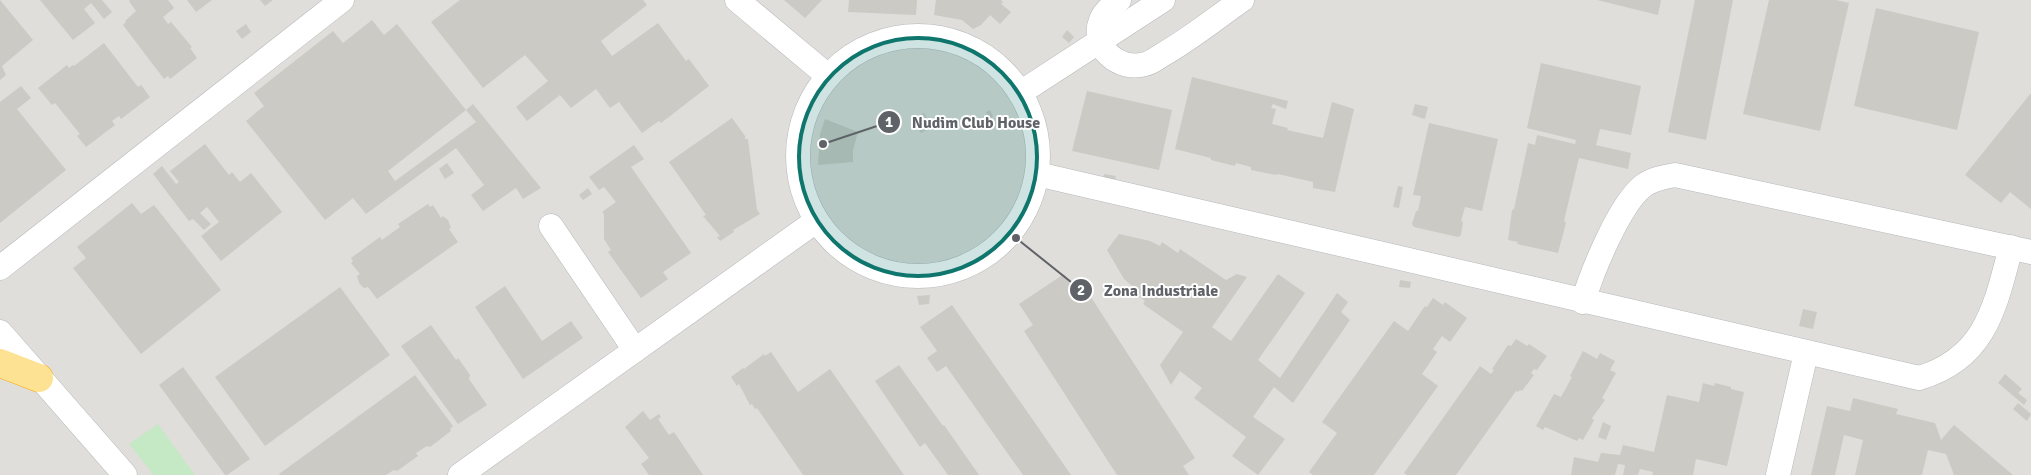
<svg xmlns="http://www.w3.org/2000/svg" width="2031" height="475" font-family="Signika,sans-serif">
<rect width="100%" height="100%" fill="#f1efe8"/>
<!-- industrial -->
<rect fill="#e0deda" x="0" y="0" width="2031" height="475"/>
<!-- green -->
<polygon fill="#c5e8c5" points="158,424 195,475 154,475 129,444"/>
<!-- building -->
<g fill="#cccac5">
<polygon points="0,0 33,40 2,66 6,75 0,80"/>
<polygon points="40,0 102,0 112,12 104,19 91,3 84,9 95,23 73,40"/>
<polygon points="130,0 168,0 174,8 163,17 168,24 171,22 192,47 190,48 197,58 170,79 168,76 164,79 123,25 126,22 125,21 136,11 129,1"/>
<polygon points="187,0 212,0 196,12"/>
<polygon points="260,0 273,0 265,6"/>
<polygon points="460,0 643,0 647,5 601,41 612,56 658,23 686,61 689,59 709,86 661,123 659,121 642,133 619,102 610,108 596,89 571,108 560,95 527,121 516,107 548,81 525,55 483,88 431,22"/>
<polygon points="784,0 822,0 805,18"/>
<polygon points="849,0 917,0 916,15 848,12"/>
<polygon points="936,0 1001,0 1003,2 1001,4 1011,12 1000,24 990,15 981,25 973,29 962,20 934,15"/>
<polygon points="1597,0 1661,0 1658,15"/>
<polygon points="1695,0 1733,0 1706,140 1668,132"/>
<polygon points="1769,0 1836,0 1849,3 1820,131 1743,114"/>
<polygon points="1876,8 1979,32 1957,130 1854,106"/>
<polygon points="372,20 384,35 397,24 466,110 388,171 395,181 476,122 466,110 473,104 541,188 523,199 516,188 483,211 471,195 484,185 456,148 366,214 353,198 325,220 246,121 264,106 254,93 333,31 343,43"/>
<polygon points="246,24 251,32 242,39 236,31"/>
<polygon points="1067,30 1074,37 1069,43 1062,37"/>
<polygon points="104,43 138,87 141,85 150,97 121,119 119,116 112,121 115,125 86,147 77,136 80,134 55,103 52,105 38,88 67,65 69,68 73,65 74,66"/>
<polygon points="1541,63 1641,86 1631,135 1600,129 1596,145 1631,153 1628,169 1579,158 1564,221 1566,223 1558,253 1517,244 1518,242 1508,240 1512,210 1514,209 1528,143 1535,145 1537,135 1575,144 1576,140 1527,128"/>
<polygon points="1192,77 1288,101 1286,109 1273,104 1271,108 1276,109 1272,124 1288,128 1287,130 1323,138 1332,102 1354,109 1335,192 1313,188 1313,182 1278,174 1276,175 1251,170 1251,167 1236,163 1235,166 1211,160 1211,158 1175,149"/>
<polygon points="21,86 31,98 17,109 66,170 0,223 0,102"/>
<polygon points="1087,91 1172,110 1159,170 1072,151"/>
<polygon points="2031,93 2031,209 2010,192 2001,203 1965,175"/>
<polygon points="1415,104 1428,107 1425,119 1412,115"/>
<polygon points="990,110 993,117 989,119 986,112"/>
<polygon points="924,113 932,127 921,133 913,120"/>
<polygon points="732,118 745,136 745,139 748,139 757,210 760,214 733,230 734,232 720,241 717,237 720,236 703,216 706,215 669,162"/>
<polygon points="825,119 858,132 853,150 853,162 818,165 820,134"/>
<polygon points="1429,123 1498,139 1482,211 1465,207 1461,221 1463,222 1461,235 1458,237 1414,227 1412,224 1416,211 1418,211 1421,196 1413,195"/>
<polygon points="205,144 229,175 232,172 240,182 251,173 282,212 221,261 201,236 219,222 207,207 200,213 211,224 204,230 193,219 189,221 153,174 162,166 176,184 179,182 170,171"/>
<polygon points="634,145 644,159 631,167 691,253 663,272 668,279 641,298 608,252 611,250 604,239 604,214 602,212 616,202 604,187 599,190 589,177"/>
<polygon points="447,163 454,173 445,179 439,169"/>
<polygon points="1104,174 1116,176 1114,184 1103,182"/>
<polygon points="1398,186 1403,187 1399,208 1393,207"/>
<polygon points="588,188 592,194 583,200 579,195"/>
<polygon points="132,203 141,214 154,205 221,290 141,354 73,268 86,258 77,247"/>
<polygon points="428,204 430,207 433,205 441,218 443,216 448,220 451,228 449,229 458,242 377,299 368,287 364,288 359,283 357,276 360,274 351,263 353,261 351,258 380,237 382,240 400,227 398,224"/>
<polygon points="1119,234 1150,241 1160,246 1162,242 1178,253 1180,249 1226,280 1237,274 1247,277 1212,327 1231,341 1278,274 1305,293 1258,360 1280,378 1337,293 1348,302 1341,312 1350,320 1293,403 1274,387 1253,417 1285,439 1258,475 1232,456 1246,437 1194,398 1202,388 1180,371 1171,385 1160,365 1183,332 1143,304 1145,301 1129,289 1132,286 1124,279 1107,250"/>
<polygon points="1064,274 1079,297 1087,291 1195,458 1183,466 1189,475 1117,475 1024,331 1033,325 1019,304"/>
<polygon points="1400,280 1411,282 1410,288 1399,287"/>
<polygon points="505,286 542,341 571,321 583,338 523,379 475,307"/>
<polygon points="340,287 390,355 265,446 215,377"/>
<polygon points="930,295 929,304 919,305 917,296"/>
<polygon points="1433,298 1443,305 1445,302 1467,318 1450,342 1442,336 1433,349 1437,352 1422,374 1438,386 1374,475 1313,475 1309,472 1337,433 1322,422 1394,321 1408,331 1425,306 1427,307"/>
<polygon points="952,305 1033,420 1071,475 1023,475 946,366 937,372 927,358 937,351 920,327"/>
<polygon points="1803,309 1817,312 1813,329 1799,326"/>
<polygon points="431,325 456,360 458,358 470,375 469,379 487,405 458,424 401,346"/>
<polygon points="1516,339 1527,346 1529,344 1547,356 1537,370 1534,369 1531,373 1534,375 1522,391 1520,390 1518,392 1516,391 1456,475 1407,475 1404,473 1480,366 1491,374 1494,370 1492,369 1508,345 1511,346"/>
<polygon points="1583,351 1597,359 1600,353 1615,361 1610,370 1616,373 1602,398 1605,400 1592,418 1594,420 1592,424 1583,440 1579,438 1577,441 1545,427 1543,430 1536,426 1554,394 1561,397 1572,377 1570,376"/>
<polygon points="771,352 798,392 830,369 904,475 803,475 757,408 755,409 752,404 750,405 739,384 737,386 731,377 743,368 744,369 764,354 765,356"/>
<polygon points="899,365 943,426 944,425 979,475 948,475 925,443 920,447 875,381"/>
<polygon points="183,367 250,459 227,475 225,475 159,385"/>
<polygon points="2005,374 2022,389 2018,393 2027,400 2024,405 1998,383"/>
<polygon points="415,375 453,426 450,429 451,431 430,447 427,446 416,453 418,456 397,471 394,470 386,475 280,475 279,474"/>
<polygon points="1703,383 1714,386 1715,383 1731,387 1731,389 1744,392 1727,466 1696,459 1693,475 1652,475 1653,472 1640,469 1638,475 1623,475 1625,465 1618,464 1615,475 1571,475 1574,457 1598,462 1601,453 1620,455 1623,445 1654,452 1667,395 1699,402"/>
<polygon points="1853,398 1898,409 1896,414 1935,423 1941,440 1954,425 2013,475 1954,475 1946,454 1928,450 1922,475 1855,475 1863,440 1844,435 1835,475 1811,475 1827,406 1850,411"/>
<polygon points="2018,403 2031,414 2027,421 2013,409"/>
<polygon points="643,411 650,420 659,414 661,417 658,419 669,435 674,432 703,475 649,475 641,464 649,458 625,427"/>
<polygon points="1603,422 1611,426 1606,440 1598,437"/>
</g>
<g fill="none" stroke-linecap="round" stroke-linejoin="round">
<!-- minor casing -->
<g stroke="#b5b8bc" stroke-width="25">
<g id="minor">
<polyline points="737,0 828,76"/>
<path d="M1119,0C1112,6 1104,12 1101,20C1090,47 1119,72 1145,64C1151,63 1157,58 1162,55C1190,39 1216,18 1242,0"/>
<circle cx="918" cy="156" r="120"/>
<polyline points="1020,93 1163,0"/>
<path d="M1037,174L1919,378C1986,358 1995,307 2011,247"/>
<polyline points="551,226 635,350"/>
<polyline points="0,268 342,0"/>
<path d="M1583,302C1592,272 1619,205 1643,186C1652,179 1664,177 1675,175L2031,252"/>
<polyline points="0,332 125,475"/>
<polyline points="460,475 816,221"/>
<polyline points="1778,475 1806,353"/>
</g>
</g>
<!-- highway casing -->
<g stroke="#f9ab00" stroke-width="29">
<polyline id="highway" points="0,363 39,378"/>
</g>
<!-- minor -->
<use href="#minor" stroke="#fff" stroke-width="24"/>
<!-- highway -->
<use href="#highway" stroke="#fde293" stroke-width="28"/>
</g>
<!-- marked area -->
<path fill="#0f766e" fill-opacity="0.2" stroke="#0f766e" stroke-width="4" stroke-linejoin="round" d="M799 157a119 119 0 1 1 238 0a119 119 0 1 1-238 0Z"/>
<!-- callouts -->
<path fill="none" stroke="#5f6368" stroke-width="2" d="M823 144L889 122M1016 238L1081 290"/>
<g fill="#5f6368" stroke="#fff" stroke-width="2">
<circle cx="823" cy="144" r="5"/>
<circle cx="1016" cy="238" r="5"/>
<circle cx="889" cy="122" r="12"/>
<circle cx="1081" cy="290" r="12"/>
</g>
<g font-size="15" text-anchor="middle" font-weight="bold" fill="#fff">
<text x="889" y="127">1</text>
<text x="1081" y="295">2</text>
</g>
<g font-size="16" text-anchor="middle" font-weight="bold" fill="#5f6368" stroke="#fff" stroke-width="4" stroke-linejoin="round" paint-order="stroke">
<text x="976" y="128">Nudim Club House</text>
<text x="1161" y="296">Zona Industriale</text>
</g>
</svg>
